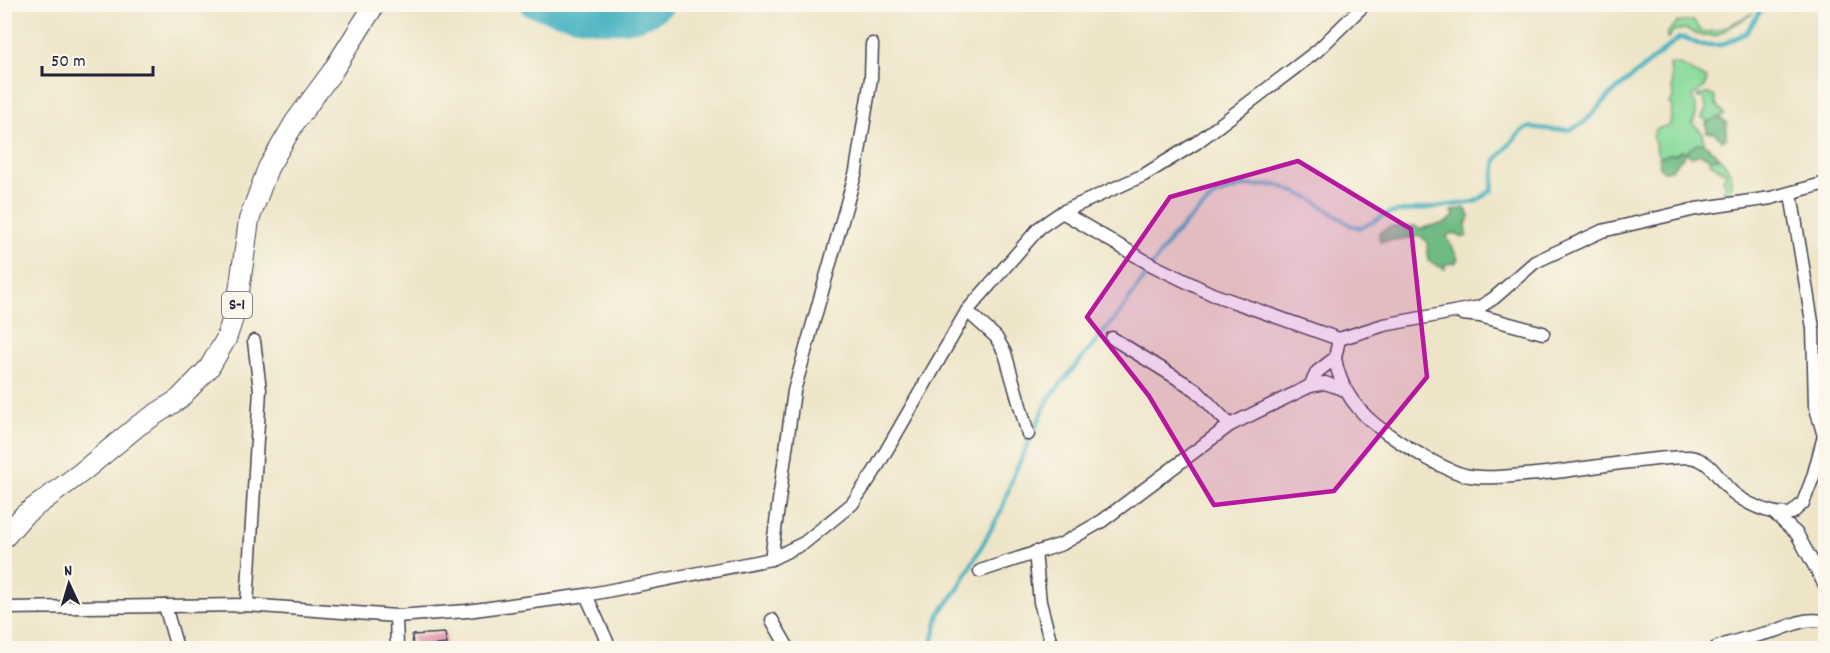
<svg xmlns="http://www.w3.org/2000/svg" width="1830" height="653" font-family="Dekko,sans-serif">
<rect width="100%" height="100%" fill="#fbf7ec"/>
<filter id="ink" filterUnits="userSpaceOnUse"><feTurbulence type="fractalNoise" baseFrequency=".0167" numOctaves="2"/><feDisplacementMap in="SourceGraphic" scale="12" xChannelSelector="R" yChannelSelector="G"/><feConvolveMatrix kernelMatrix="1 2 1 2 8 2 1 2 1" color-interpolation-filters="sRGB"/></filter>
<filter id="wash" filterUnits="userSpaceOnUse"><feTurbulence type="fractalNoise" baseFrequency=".008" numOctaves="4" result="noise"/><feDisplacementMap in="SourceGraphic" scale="24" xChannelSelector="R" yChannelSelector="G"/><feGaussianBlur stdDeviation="1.35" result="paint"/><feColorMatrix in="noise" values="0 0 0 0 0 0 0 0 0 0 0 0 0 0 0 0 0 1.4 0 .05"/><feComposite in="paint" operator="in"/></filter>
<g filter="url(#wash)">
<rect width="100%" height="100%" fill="#eee5c8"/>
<!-- green -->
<g fill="#8adb9b" stroke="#567e6b" stroke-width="1.5">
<path d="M1753,13L1716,36H1702L1686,29L1674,31L1667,39V33L1678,22L1693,21L1703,32C1721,33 1737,20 1753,13Z"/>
<path d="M1670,64C1687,64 1691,74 1707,78L1705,87L1692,96C1697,105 1699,114 1692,123L1703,133L1704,143L1686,152L1659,158L1653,137L1656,129L1670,125L1672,107L1669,103L1673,98Z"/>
<polygon points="1706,93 1715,97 1716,104 1725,115 1706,123 1708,121 1702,118 1706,109 1704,98 1698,98 1697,96"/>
<polygon points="1712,157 1720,158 1731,173 1731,194 1722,192 1726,185 1723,180 1726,173 1709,162"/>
</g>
<!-- forest -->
<g fill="#6fbb83" stroke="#486e5f" stroke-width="1.5">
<polygon points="1718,117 1727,123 1726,139 1722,140 1714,133 1707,132 1706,123"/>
<polygon points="1698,143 1704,143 1720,158 1709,159 1700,154 1692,157 1686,153 1671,170 1664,171 1660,167 1659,158 1672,153 1674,155 1682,150 1686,152"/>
<path d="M1465,208L1470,217L1466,224L1467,236L1462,238L1458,234H1449L1447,238L1458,258L1455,263L1445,264V269L1428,261L1427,242L1421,236L1380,242L1379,233L1389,227L1416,226L1419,230C1434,222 1444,228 1454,216L1452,211Z"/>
</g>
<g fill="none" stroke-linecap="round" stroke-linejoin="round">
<!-- stream -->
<polyline stroke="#42b0bf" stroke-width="4.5" points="931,648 939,614 958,589 1001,511 1014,474 1049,398 1122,310 1172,237 1196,213 1216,195 1244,186 1278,185 1312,199 1350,225 1361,228 1389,213 1475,202 1492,190 1496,160 1521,131 1531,127 1555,130 1572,129 1585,122 1609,96 1679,38 1686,38 1700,45 1721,45 1746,33 1765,4"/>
<!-- river -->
<path stroke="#42b0bf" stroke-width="27" d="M533,4C571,14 626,34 661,4"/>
</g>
<g id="blocks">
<!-- building -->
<polygon fill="#e28fac" points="445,633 447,644 413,647 412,635"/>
</g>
</g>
<g filter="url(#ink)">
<use href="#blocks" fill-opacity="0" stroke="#413f50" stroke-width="1.5"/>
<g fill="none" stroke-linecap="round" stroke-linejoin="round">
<!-- street casing -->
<g stroke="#413f50" stroke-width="15">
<g id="street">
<polyline points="1062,212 1152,265 1212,294 1339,339 1384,325 1480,307 1494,298 1535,262 1602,231 1696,209 1771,198 1826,183"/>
<polyline points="967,311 996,337 1005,353 1028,434"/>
<polyline points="1463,314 1480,316 1543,333"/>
<polyline points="1112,338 1196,390 1230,425"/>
<path d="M1335,358C1340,391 1361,416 1388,434C1406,447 1449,473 1470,476C1487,479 1508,476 1525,475C1580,471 1635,458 1689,457C1709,459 1716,475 1728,488C1741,502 1773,517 1792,513L1803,503L1813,477L1824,436L1815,405L1813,328L1791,194"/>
<polyline points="1310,386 1325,383 1345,390"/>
<polyline points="1774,513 1797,534 1826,587"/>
<polyline points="1035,552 1040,602 1052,648"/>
<polyline points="771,559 794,391 856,171 871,78 872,44"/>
<polyline points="980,571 1062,544 1102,521 1230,425 1310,386 1317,372 1335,358 1339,339"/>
<polyline points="586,595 610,648"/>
<polyline points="247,605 260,390 254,341"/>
<polyline points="165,606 177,648"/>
<polyline points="4,608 247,605 396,616 467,611 586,595 771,559 804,543 852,504 874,472 967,311 1039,228 1062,212 1144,175 1196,143 1317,51 1365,4"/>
<polyline points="396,616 397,648"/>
<polyline points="772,620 788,648"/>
<path d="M1716,648C1736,640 1755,636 1775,631C1798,624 1799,618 1826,621"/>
</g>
</g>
<!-- primary casing -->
<g stroke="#413f50" stroke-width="22">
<polyline id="primary" points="4,538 24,515 82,472 139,425 179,399 209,368 226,339 237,306 249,220 268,168 295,122 332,72 375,4"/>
</g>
<!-- street -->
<use href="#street" stroke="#fff" stroke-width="12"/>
<!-- primary -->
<use href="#primary" stroke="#fff" stroke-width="20"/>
</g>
</g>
<!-- marked area -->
<path fill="#b5179e" fill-opacity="0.2" stroke="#b5179e" stroke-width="4.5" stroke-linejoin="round" d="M1298,161L1411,229L1427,377L1334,491L1214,505L1149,396L1087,317L1170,197Z"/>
<g text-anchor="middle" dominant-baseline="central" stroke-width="4.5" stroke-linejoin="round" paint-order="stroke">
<!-- shield labels -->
<rect fill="#fbf7ec" stroke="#636270" stroke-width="1.5" x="222" y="292" width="30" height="26" rx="4.5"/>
<g font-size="16" font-weight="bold" fill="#22223b">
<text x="237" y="305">S-1</text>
</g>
</g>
<!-- margin -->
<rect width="1830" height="653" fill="none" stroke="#fbf7ec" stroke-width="24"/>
<!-- north arrow -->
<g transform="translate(69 584) rotate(356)" stroke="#fbf7ec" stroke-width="4.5" paint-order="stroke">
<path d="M0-4.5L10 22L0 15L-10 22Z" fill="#22223b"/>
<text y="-9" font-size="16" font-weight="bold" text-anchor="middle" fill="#22223b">N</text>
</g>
<!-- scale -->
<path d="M42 66v9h111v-9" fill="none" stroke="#22223b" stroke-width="3"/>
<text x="51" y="66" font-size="18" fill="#22223b" stroke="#fbf7ec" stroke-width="4.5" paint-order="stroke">50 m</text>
</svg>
